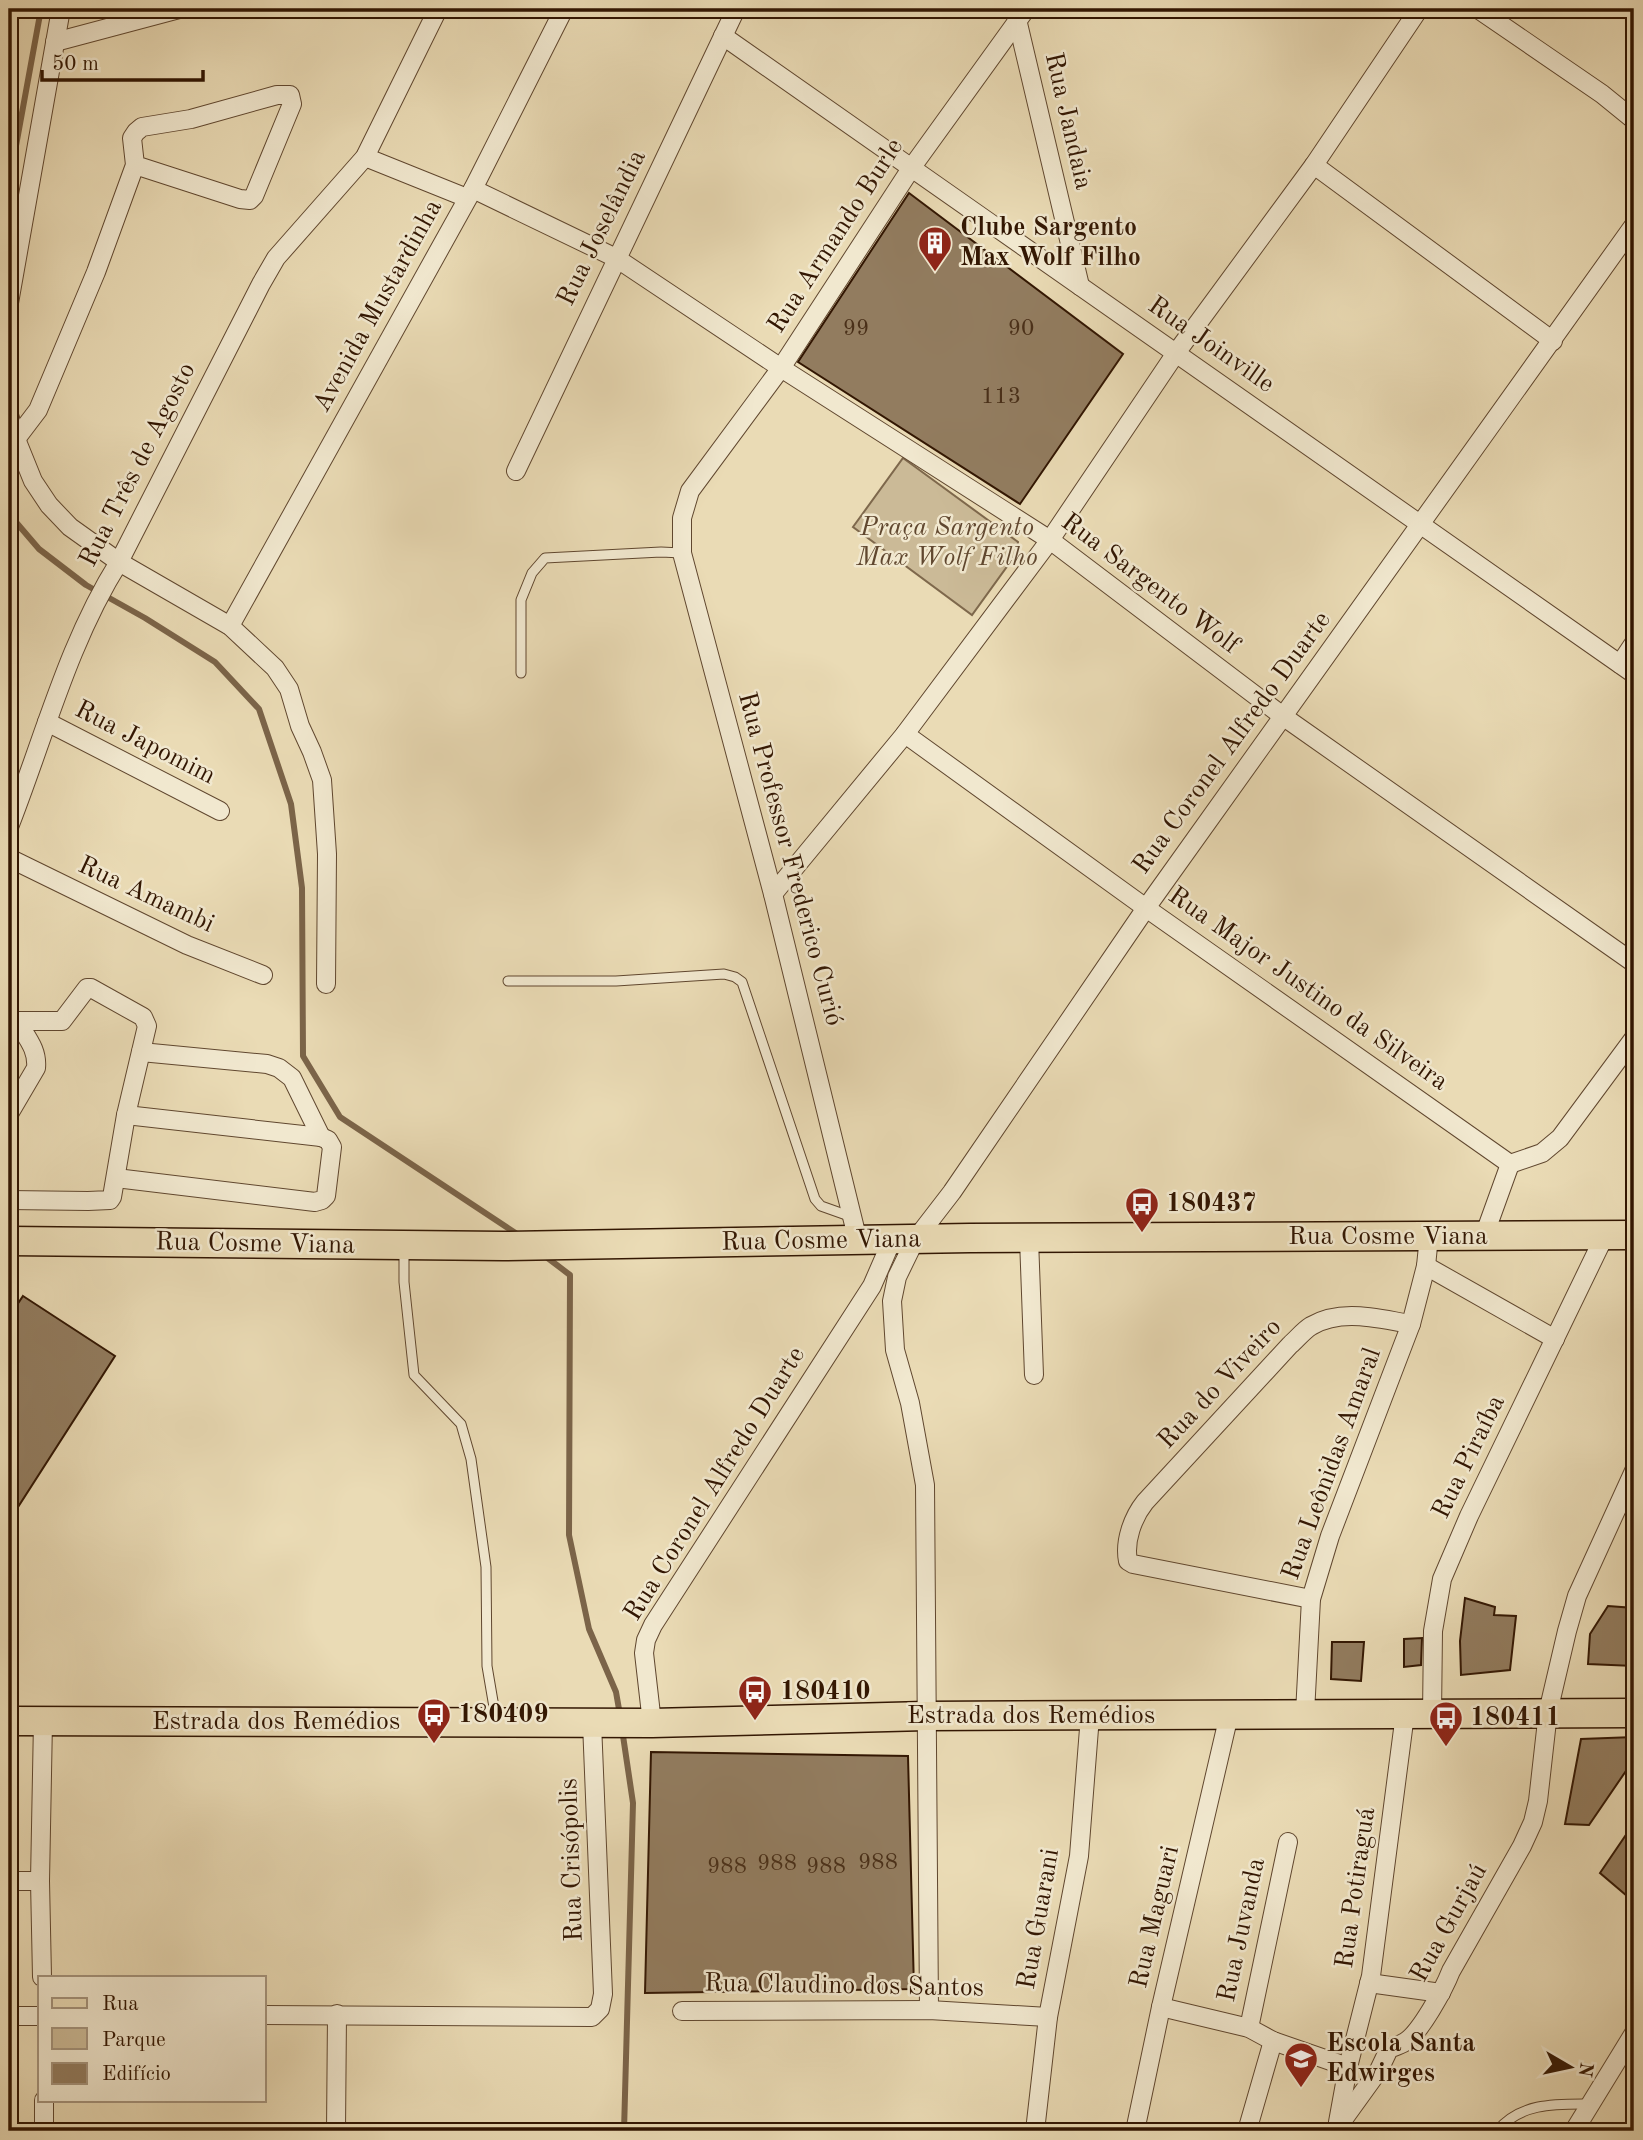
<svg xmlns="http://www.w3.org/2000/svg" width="1643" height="2140" font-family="'Old Standard TT',serif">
<rect width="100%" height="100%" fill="#eadbb5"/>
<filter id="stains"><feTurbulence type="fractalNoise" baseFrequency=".00286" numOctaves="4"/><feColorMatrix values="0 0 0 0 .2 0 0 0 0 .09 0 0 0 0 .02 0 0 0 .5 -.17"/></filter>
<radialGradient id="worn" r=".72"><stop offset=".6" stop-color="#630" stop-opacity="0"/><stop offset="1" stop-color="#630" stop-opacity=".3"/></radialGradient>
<!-- green -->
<polygon fill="#cbba97" stroke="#7e684c" stroke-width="2" points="903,458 1018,542 1016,554 972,615 853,527"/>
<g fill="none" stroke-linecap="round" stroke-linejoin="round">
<!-- stream -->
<g stroke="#7b6449" stroke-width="6">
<polyline points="9,184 41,9"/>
<polyline points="9,506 15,521 39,549 86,585 145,618 215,662 259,709 291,804 302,888 303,1056 340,1117 520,1236"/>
<polyline points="545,1256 570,1275 569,1535 589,1629 616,1692 620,1715"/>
<polyline points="622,1729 633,1803 624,2131"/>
</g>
</g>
<!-- building -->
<g fill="#927c5f" stroke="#321602" stroke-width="2">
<polygon points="909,193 1123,354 1020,504 798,362"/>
<polygon points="23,1296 115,1356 9,1521 9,1317"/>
<polygon points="1465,1598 1495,1607 1494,1615 1516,1616 1510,1670 1461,1675 1460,1641"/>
<polygon points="1608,1606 1634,1608 1634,1666 1588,1664 1590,1634"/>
<polygon points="1422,1638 1421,1665 1404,1667 1404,1639"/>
<polygon points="1332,1642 1364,1642 1361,1681 1331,1679"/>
<polygon points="1634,1737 1634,1756 1630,1765 1589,1825 1565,1824 1581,1739"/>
<polygon points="651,1752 908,1756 914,1989 645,1993"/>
<polygon points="1634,1823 1634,1885 1627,1896 1600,1873"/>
</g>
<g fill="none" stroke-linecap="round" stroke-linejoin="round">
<!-- lane casing -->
<g stroke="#60472f" stroke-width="11">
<g id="lane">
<polyline points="521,673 521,600 532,573 545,558 661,552 682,553"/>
<polyline points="508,981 616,981 724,974 735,977 742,982 815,1199 821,1206 852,1217"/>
<polyline points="404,1248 404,1282 414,1375 461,1424 471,1459 486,1567 487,1666 496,1719"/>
<path d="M1497,2131C1521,2102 1557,2104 1591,2104"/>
</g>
</g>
<!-- street casing -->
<g stroke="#60472f" stroke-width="20">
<g id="street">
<polyline points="1478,9 1602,94 1634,120"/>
<polyline points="1016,15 1080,286"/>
<polyline points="723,36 1634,674"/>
<polyline points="55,42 179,9"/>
<polyline points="365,157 467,198"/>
<polyline points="1314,165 1553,341"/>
<polyline points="473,189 616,258 781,368 1050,540 1284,717 1634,963"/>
<polyline points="9,303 61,9"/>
<polyline points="9,415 16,439 33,481 49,505 70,527 119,562 230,626 275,668 289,689 300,726 312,752 322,780 327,854 326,984"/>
<polyline points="16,439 38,410 96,272 135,165 132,138 136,132 142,127 191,119 277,95 290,95 292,104 254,196 250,200 240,199 135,165"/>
<polyline points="516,471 736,9"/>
<polyline points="230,626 473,189 564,9"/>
<polyline points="1620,664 1634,643"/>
<polyline points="47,722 220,811"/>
<polyline points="905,734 1146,908 1510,1164"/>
<path d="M9,827C44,738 68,643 119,562L261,284L276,258L365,157L438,9"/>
<polyline points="9,858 187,945 263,975"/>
<polyline points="773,894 905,734 1050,540 1176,353 1314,165 1419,9"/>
<polyline points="9,1021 62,1021 87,988 91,988 143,1017 147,1026 126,1115 112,1197 110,1200 88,1201 9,1200"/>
<polyline points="141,1052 267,1064 279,1068 292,1078 321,1137"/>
<path d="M9,1114L36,1068C38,1049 26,1037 17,1021"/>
<polyline points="1510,1164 1542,1153 1560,1138 1634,1038"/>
<polyline points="116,1178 315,1202 322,1200 326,1196 332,1147 328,1140 321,1137 126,1115"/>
<polyline points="1484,1236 1510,1164"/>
<polyline points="1029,1239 1034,1375"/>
<polyline points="858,1241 773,894 682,553 682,518 690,491 781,368 912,167 1026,9"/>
<polyline points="1426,1266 1555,1339"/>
<path d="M1311,1599L1133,1564L1128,1561C1124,1541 1133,1517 1145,1502L1290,1345C1297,1339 1303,1331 1311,1326C1342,1308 1378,1319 1411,1324"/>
<polyline points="1305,1713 1311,1599 1330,1536 1411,1324 1426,1266 1429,1236"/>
<polyline points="1432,1715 1433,1631 1442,1579 1469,1516 1605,1235"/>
<polyline points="652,1723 644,1653 646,1640 653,1625 872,1286 892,1240"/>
<polyline points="9,1881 40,1881"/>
<polyline points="42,1977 40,1881 43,1721"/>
<polyline points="1369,1983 1441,1993"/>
<polyline points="1161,2007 1249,2028 1273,2041 1348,2067"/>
<polyline points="929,2010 925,1485 910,1403 895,1350 892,1301 897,1277 915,1240 952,1192 1146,908 1634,225"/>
<polyline points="682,2011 929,2010 1048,2017"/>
<polyline points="264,2015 592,2017 600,2009 603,1994 592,1723"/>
<polyline points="9,2016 40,2016"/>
<polyline points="1249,2028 1288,1842"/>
<polyline points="44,2100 44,2131"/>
<polyline points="1338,2122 1348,2067 1371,1976 1405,1714"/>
<polyline points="336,2131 337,2014"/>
<polyline points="1035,2131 1048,2017 1079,1856 1090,1716"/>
<polyline points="1135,2131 1161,2007 1229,1715"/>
<polyline points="1247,2131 1273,2041"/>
<path d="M1335,2131L1379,2070L1389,2049C1394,2047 1400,2045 1405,2042C1420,2033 1444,1989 1451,1971L1522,1846L1533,1822L1538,1801L1548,1712L1567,1631L1577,1596L1634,1471"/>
<polyline points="1574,2131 1634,2033"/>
</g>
</g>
<!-- primary casing -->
<g stroke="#321602" stroke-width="31">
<g id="primary">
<polyline points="9,1241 503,1246 970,1238 1634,1235"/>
<polyline points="9,1721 652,1723 926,1716 1634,1713"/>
</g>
</g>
<!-- lane -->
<use href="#lane" stroke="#f1e8cf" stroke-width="9"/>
<!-- street -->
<use href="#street" stroke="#f1e8cf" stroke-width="18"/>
<!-- primary -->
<use href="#primary" stroke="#eadbb5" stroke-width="28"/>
</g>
<!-- icons -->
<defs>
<g id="building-pin" transform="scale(1.75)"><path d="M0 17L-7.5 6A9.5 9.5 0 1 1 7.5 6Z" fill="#8f2418" stroke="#f1e8cf"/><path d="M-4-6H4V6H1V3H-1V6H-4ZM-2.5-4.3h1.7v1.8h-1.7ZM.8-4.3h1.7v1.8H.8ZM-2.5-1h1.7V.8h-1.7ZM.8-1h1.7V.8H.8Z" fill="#fff"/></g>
<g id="bus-pin" transform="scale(1.75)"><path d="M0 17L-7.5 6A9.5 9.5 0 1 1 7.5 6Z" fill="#8f2418" stroke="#f1e8cf"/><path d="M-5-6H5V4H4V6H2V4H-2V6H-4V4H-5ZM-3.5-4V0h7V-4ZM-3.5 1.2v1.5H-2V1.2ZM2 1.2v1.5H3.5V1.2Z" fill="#fff"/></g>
<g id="school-pin" transform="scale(1.75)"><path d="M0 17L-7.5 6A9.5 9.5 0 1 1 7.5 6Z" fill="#8f2418" stroke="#f1e8cf"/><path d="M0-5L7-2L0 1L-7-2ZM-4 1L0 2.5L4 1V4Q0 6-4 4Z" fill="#fff"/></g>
</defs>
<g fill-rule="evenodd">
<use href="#building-pin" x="935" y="243"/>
<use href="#bus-pin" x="1142" y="1204"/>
<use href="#bus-pin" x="755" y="1692"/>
<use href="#bus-pin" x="434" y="1715"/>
<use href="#bus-pin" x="1446" y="1718"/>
<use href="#school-pin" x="1301" y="2059"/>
</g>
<g text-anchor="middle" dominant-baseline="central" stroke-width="5" stroke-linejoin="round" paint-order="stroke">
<!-- number labels -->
<g font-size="23" fill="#4a3019">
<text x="856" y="328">99</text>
<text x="1021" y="328">90</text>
<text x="1001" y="396">113</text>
<text x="878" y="1862">988</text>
<text x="777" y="1863">988</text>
<text x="727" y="1866">988</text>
<text x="826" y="1866">988</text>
</g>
<!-- street labels -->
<g font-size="26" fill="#321602" stroke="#f1e8cf">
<text transform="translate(1068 121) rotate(77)">Rua Jandaia</text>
<text transform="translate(602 228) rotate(-64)">Rua Joselândia</text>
<text transform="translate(836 236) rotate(-57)">Rua Armando Burle</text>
<text transform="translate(378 306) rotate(-61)">Avenida Mustardinha</text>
<text transform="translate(1211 345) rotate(35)">Rua Joinville</text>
<text transform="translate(138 465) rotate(-63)">Rua Três de Agosto</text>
<text transform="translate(1150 584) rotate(37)">Rua Sargento Wolf</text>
<text transform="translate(145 743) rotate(27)">Rua Japomim</text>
<text transform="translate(1232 743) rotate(-54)">Rua Coronel Alfredo Duarte</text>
<text transform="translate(790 859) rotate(75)">Rua Professor Frederico Curió</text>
<text transform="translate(146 895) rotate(25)">Rua Amambi</text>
<text transform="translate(1308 989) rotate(35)">Rua Major Justino da Silveira</text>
<text x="1388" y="1237">Rua Cosme Viana</text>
<text transform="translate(821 1241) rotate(-1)">Rua Cosme Viana</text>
<text transform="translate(255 1244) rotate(1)">Rua Cosme Viana</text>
<text transform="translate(1220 1384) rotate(-47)">Rua do Viveiro</text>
<text transform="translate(1469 1457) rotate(-64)">Rua Piraíba</text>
<text transform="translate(1332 1464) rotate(-70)">Rua Leônidas Amaral</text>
<text transform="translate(715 1484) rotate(-58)">Rua Coronel Alfredo Duarte</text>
<text x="1031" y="1716">Estrada dos Remédios</text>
<text x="276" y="1722">Estrada dos Remédios</text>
<text transform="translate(572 1860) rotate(-92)">Rua Crisópolis</text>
<text transform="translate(1356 1888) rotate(-82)">Rua Potiraguá</text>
<text transform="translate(1155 1917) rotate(-77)">Rua Maguari</text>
<text transform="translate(1039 1919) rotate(-80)">Rua Guarani</text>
<text transform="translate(1449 1923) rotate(-61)">Rua Gurjaú</text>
<text transform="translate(1242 1930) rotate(-78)">Rua Juvanda</text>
<text transform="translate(844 1986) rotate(1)">Rua Claudino dos Santos</text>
</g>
<!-- poi labels -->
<g font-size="26" font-weight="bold" fill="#321602" stroke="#f1e8cf" text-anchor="start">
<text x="960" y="228">Clube Sargento<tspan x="960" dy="30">Max Wolf Filho</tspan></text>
<text x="1166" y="1204">180437</text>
<text x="780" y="1692">180410</text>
<text x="458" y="1715">180409</text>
<text x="1470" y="1718">180411</text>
<text x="1326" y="2044">Escola Santa<tspan x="1326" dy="30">Edwirges</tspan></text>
</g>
<!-- park labels -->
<g font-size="26" font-style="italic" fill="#60472f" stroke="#f1e8cf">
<text x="947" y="528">Praça Sargento<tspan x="947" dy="30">Max Wolf Filho</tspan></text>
</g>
</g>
<!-- margin -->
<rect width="1643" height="2140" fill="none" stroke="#eadbb5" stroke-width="35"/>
<rect x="10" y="10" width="1622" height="2119" fill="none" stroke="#321602" stroke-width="3.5"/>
<rect x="18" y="18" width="1608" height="2105" fill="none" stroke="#321602" stroke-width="2"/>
<!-- legend -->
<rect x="38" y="1976" width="228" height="126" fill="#f1e8cf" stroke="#a5947d" stroke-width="2"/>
<rect x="52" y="1998" width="35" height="10" fill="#eadbb5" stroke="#a5947d" stroke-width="2"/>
<text x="102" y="2010" font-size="21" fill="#321602">Rua</text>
<rect x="52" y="2028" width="35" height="21" fill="#cbba97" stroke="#a5947d" stroke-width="2"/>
<text x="102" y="2046" font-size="21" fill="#321602">Parque</text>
<rect x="52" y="2063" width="35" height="21" fill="#927c5f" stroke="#a5947d" stroke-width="2"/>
<text x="102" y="2080" font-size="21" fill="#321602">Edifício</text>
<!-- north arrow -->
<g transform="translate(1570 2067) rotate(99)" stroke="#f1e8cf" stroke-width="5" paint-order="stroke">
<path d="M0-5L12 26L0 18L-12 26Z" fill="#321602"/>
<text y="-10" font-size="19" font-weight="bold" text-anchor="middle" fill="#321602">N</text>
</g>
<!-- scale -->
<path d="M42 70v10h161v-10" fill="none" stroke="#321602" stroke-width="3.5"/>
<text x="52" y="70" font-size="21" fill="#321602" stroke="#f1e8cf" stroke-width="5" paint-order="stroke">50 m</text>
<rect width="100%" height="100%" filter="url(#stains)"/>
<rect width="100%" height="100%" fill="url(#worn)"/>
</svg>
